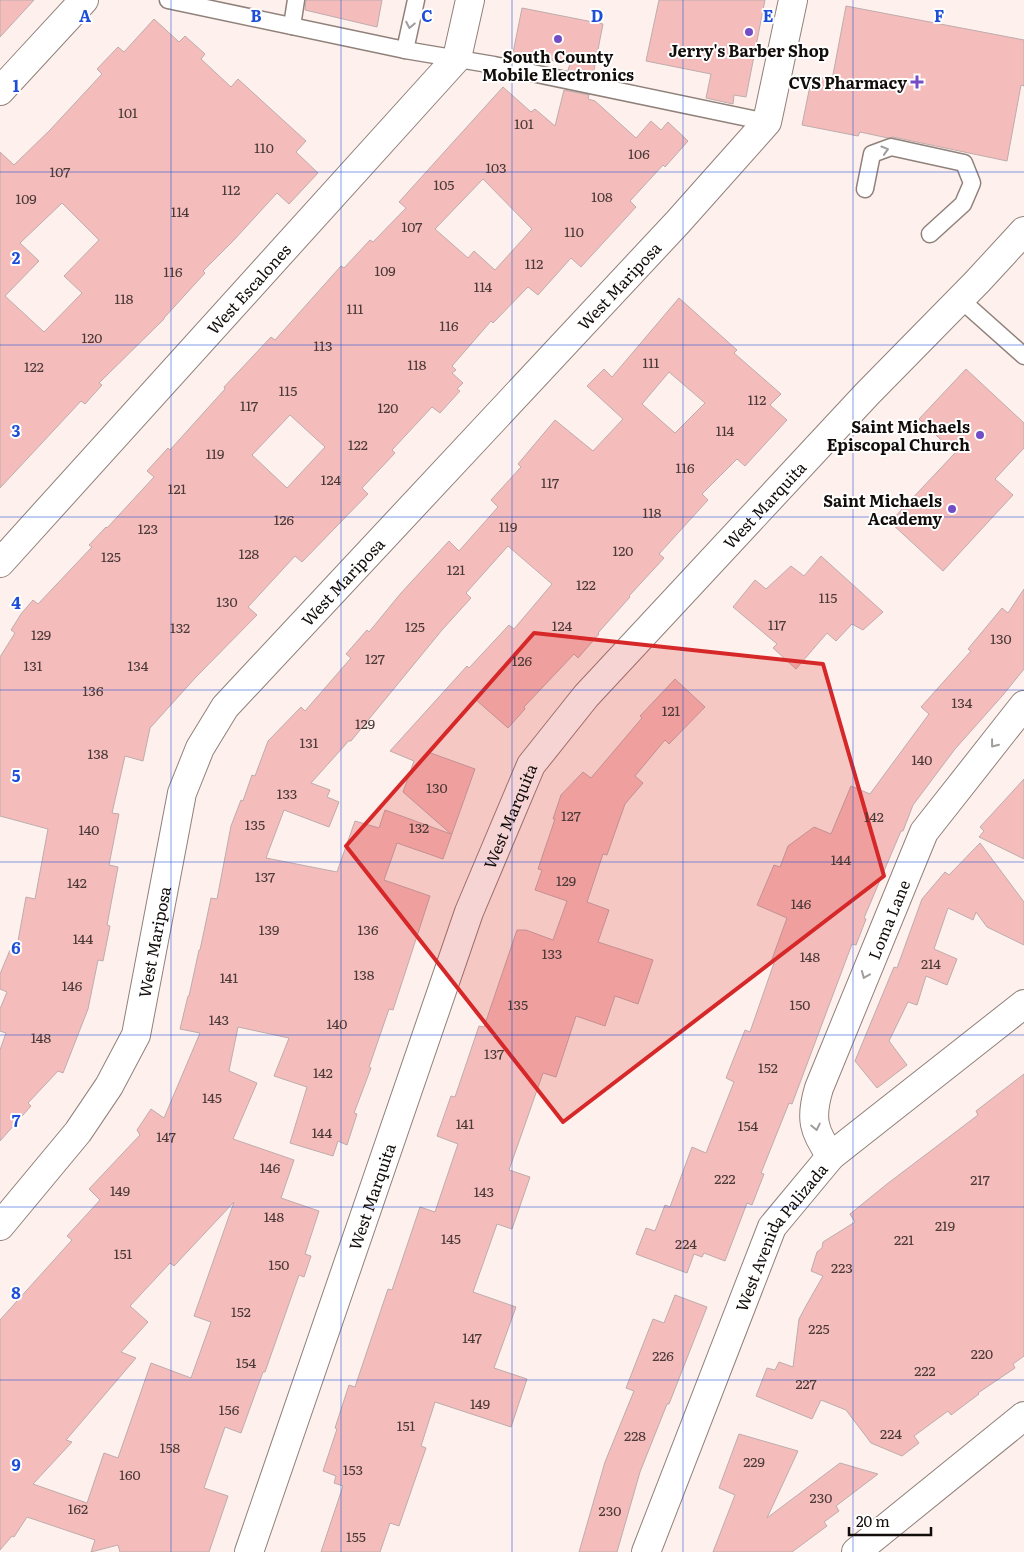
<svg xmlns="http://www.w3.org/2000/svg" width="1024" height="1552" font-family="Literata,serif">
<rect width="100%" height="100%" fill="#fef0ec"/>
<!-- building -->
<g fill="#f4bdbc" stroke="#beacac" fill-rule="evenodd">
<polygon points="0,0 34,0 0,37"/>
<polygon points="306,0 382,0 377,27 305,10"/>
<polygon points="659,0 765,0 746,97 734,95 733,104 706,98 711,74 646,61"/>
<polygon points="846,6 1024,40 1024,86 1021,85 1007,161 893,137 888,138 860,132 858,136 802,125 812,76 832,80"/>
<polygon points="522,8 603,24 593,75 568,70 570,64 513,53"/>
<path d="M154,19L179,42L185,36L205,54L201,59L231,87L238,79L306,141L296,152L318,173L289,204L277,193L234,240L203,271L205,273L164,318V319L99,383L102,385L85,404L81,401L0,488V152L14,165L50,130L102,74L97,69L118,47L124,52ZM62,203L99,240L64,276L82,293L44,332L5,296L39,261L20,243Z"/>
<path d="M503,87L531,112L535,109L555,126L564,90L589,95L588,99L595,101L636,138L651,121L661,130L668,122L688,141L665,167L663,165L630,201L636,207L581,267L571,258L538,295L528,287L493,323L491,321L452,366L456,370L452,373L463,383L457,389L460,391L440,413L432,407L392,450L395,453L362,488L368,494L302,562L295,556L248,607L257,615L196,677L150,728L143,761L125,756L112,813L119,814L109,865L118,867L107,925L110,926L103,961L98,960L88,1009L63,1073L58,1071L28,1103L31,1106L0,1141V1050L6,1033L0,1031V1009L7,992L0,989V974L10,950L16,952L26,897L35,899L48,829L0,816V657L15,633L11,630L21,614L33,600L38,604L92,547L89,545L106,527L107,528L154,477L147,471L168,448L170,450L225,389L224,387L271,337L275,340L341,266L344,268L370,240L373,242L406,208L399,202ZM483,179L532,229L495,270L474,251L468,258L435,229ZM290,415L325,447L287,488L252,455Z"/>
<path d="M679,298L737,350L734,353L781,394L770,405L787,420L745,466L737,459L702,494L708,500L659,554L664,558L629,596L630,597L598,633L599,634L578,658L574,654L524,707L525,709L508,728L475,699L428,752L475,769L443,859L397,843L384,880L430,896L393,1010L389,1009L369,1067L371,1068L354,1113L357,1114L347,1145L338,1141L333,1156L290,1143L307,1087L274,1076L289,1038L238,1027L229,1071L257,1083L233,1139L294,1160L281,1198L319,1211L305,1254L311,1256L304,1277L299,1275L265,1372H263L241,1433L225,1427L204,1488L228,1496L209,1552H120L118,1545L91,1552L95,1540L27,1517L14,1537L12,1536L0,1550V1320L72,1240L67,1236L100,1200L89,1189L140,1135L137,1130L151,1109L164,1118L200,1033L180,1029L188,996H189L199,950H200L211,898L217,899L231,826L241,800L243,801L252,775L255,776L268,741L301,707L305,711L351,658L346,654L367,630L369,632L401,593L449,541L459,551L498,507L491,500L521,467L518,464L555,420L593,451L623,419L587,386L604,369L612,377ZM669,372L705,403L675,433L642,404ZM508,546L552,584L514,629L509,625L469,668L467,666L390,751L414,761L403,792L451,834L385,810L379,828L355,821L337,872L266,858L284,810L329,827L339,802L327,797L330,790L311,783L346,744L348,741H351L442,630L471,598L466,593ZM234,1202L194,1316L211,1322L191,1378L151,1363L118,1458L104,1453L87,1503L33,1484L72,1442L66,1440L136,1358L121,1352L148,1322L130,1306L170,1263L174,1266Z"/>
<polygon points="966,369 1024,423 1024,448 995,479 1013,495 943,571 890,522 955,453 919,419"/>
<polygon points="821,556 883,612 863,630 852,624 836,641 827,633 796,669 773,648 777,644 733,607 755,580 766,589 791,566 804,576"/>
<polygon points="1024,589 1024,669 1003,695 955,749 913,805 903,831 901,831 864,918 866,919 856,945 852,944 792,1104 789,1103 761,1173 764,1174 752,1205 747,1203 725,1261 704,1253 702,1257 694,1254 687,1273 636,1254 646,1228 655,1231 665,1205 670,1207 692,1147 706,1153 734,1082 726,1078 745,1030 750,1032 774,963 771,962 787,918 757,905 774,865 780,867 788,846 814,827 831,834 851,786 870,794 929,714 921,707 971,651 968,649 1002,608 1008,613"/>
<polygon points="675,679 705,707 669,744 665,740 635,776 643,783 625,804 607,855 603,854 587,902 609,910 598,942 653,960 638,1004 615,996 605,1026 576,1016 556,1077 543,1073 509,1170 530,1177 512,1229 497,1224 473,1292 516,1307 494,1368 527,1379 511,1427 435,1402 421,1446 426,1448 399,1526 390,1523 380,1552 321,1552 343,1486 334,1483 336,1476 323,1471 337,1429 335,1428 349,1385 355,1387 388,1289 392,1290 420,1207 435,1212 458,1144 437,1136 451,1096 455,1097 479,1026 484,1027 517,930 526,930 553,940 567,901 535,890 542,870 538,869 555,819 553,819 561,795 583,772 591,778 642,718 640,716"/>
<polygon points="1024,779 1024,859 979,837 984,831 980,827"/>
<polygon points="980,843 1024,902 1024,945 987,927 976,912 973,920 948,908 934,949 957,959 947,985 926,976 917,1005 908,1002 889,1041 907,1065 877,1088 855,1061 894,967 897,968 922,899 945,872 949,875"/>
<polygon points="1024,1074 1024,1356 1013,1364 1015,1368 978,1393 979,1394 951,1415 948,1411 914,1436 919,1443 902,1456 871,1443 846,1410 821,1400 812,1419 756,1396 767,1368 775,1370 779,1362 793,1367 799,1319 807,1304 823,1276 811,1271 817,1252 822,1248 823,1242 855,1222 850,1214 887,1184 978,1115 976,1111"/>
<polygon points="675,1295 707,1307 669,1404 667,1404 640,1472 617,1552 579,1552 605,1462 634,1391 626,1388 653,1319 664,1323"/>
<polygon points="739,1434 798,1451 767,1518 840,1463 878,1474 836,1506 839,1511 824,1522 827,1526 792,1552 713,1552 735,1495 719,1488"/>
</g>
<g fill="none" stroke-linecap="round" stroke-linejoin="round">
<!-- service casing -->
<g stroke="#90817b" stroke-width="19">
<g id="service">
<polyline points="168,0 405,50 494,65 767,122"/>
<polyline points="292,26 296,0"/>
<polyline points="405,50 416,0"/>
<polyline points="865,189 872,154 891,147 964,163 972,183 963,204 930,234"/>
<polyline points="960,299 1024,356"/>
</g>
</g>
<!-- minor casing -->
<g stroke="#90817b" stroke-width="30">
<g id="minor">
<polyline points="0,91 84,0"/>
<path id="s1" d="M831,1156C813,1131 810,1118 819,1088L924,832L1024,705"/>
<path id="s2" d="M0,1226L78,1132L109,1086L136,1035L182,793L200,748L225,707L678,222L767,122L793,0"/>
<path id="s3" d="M249,1552L469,912L531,765L586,696L867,394L977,282L1024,231"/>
<path id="s4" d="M646,1552L772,1227L831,1156L1024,1004"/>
</g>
</g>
<!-- tertiary casing -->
<g stroke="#90817b" stroke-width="30">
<g id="tertiary">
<path id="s5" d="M0,563L457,58L470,0"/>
<polyline points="856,1552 1024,1416"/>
</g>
</g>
<!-- service -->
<use href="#service" stroke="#fff" stroke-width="16"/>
<!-- minor -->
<use href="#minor" stroke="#fff" stroke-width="28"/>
<!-- tertiary -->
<use href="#tertiary" stroke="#fff" stroke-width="28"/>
</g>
<!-- one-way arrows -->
<defs><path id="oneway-chevron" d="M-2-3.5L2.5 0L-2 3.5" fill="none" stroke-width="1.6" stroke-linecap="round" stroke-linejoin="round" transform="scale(1.25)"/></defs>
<g stroke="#a09e9d">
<use href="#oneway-chevron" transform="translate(410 25) rotate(101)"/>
<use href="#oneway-chevron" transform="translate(885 150) rotate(-17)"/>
<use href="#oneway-chevron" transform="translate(994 744) rotate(128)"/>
<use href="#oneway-chevron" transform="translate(865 975) rotate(112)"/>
<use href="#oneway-chevron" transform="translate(816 1127) rotate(78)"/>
</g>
<!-- marked area -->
<path fill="#d62828" fill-opacity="0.2" stroke="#d62828" stroke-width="4" stroke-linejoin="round" d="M534,633L823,664L884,876L563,1122L346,846Z"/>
<!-- grid -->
<path fill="none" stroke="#1d4ed8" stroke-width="1" stroke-opacity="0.55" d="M171,0V1552M341,0V1552M512,0V1552M683,0V1552M853,0V1552M0,172H1024M0,345H1024M0,517H1024M0,690H1024M0,862H1024M0,1035H1024M0,1207H1024M0,1380H1024"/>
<!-- markers -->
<g fill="#724dc6" stroke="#fff" stroke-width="2">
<circle cx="749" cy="32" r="5"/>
<circle cx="558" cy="39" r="5"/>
<path d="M914.5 74.5h5v5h5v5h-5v5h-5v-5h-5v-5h5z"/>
<circle cx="980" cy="435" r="5"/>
<circle cx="952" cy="509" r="5"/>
</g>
<g text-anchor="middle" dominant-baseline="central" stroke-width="4" stroke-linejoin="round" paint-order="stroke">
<!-- number labels -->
<g font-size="14" fill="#4a3937">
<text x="128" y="112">101</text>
<text x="524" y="123">101</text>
<text x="264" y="147">110</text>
<text x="639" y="153">106</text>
<text x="496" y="167">103</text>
<text x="60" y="171">107</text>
<text x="444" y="184">105</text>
<text x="231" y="189">112</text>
<text x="602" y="196">108</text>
<text x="26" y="198">109</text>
<text x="180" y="211">114</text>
<text x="412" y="226">107</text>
<text x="574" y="231">110</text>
<text x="534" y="263">112</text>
<text x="385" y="270">109</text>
<text x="173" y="271">116</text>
<text x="483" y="286">114</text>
<text x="124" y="298">118</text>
<text x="355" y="308">111</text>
<text x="449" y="325">116</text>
<text x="92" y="337">120</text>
<text x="323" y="345">113</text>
<text x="651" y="362">111</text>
<text x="417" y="364">118</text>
<text x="34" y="366">122</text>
<text x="288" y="390">115</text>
<text x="757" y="399">112</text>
<text x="249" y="405">117</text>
<text x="388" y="407">120</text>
<text x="725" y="430">114</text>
<text x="358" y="444">122</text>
<text x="215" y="453">119</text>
<text x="685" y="467">116</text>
<text x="331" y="479">124</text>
<text x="550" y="482">117</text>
<text x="177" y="488">121</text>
<text x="652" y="512">118</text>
<text x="284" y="519">126</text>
<text x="508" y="526">119</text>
<text x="148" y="528">123</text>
<text x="623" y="550">120</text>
<text x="249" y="553">128</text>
<text x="111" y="556">125</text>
<text x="456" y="569">121</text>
<text x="586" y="584">122</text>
<text x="828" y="597">115</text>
<text x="227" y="601">130</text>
<text x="777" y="624">117</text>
<text x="562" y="625">124</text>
<text x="415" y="626">125</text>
<text x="180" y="627">132</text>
<text x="41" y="634">129</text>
<text x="1001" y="638">130</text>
<text x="375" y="658">127</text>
<text x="522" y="660">126</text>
<text x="33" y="665">131</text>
<text x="138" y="665">134</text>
<text x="93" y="690">136</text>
<text x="962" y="702">134</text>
<text x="671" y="710">121</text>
<text x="365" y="723">129</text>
<text x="309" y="742">131</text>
<text x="98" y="753">138</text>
<text x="922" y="759">140</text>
<text x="437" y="787">130</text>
<text x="287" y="793">133</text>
<text x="571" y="815">127</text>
<text x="874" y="816">142</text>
<text x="255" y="824">135</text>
<text x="419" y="827">132</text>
<text x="89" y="829">140</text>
<text x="841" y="859">144</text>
<text x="265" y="876">137</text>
<text x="566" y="880">129</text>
<text x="77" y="882">142</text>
<text x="801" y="903">146</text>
<text x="269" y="929">139</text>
<text x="368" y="929">136</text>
<text x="83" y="938">144</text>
<text x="552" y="953">133</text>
<text x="810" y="956">148</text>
<text x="931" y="963">214</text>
<text x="364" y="974">138</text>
<text x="229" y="977">141</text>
<text x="72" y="985">146</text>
<text x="518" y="1004">135</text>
<text x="800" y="1004">150</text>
<text x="219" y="1019">143</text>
<text x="337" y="1023">140</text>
<text x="41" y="1037">148</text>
<text x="494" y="1053">137</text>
<text x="768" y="1067">152</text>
<text x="323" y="1072">142</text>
<text x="212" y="1097">145</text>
<text x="465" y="1123">141</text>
<text x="748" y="1125">154</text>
<text x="322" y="1132">144</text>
<text x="166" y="1136">147</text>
<text x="270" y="1167">146</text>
<text x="725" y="1178">222</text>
<text x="980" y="1179">217</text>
<text x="120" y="1190">149</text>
<text x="484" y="1191">143</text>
<text x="274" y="1216">148</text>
<text x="945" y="1225">219</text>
<text x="451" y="1238">145</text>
<text x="904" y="1239">221</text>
<text x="686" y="1243">224</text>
<text x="123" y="1253">151</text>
<text x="279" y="1264">150</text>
<text x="842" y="1267">223</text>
<text x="241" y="1311">152</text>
<text x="819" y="1328">225</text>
<text x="472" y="1337">147</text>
<text x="982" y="1353">220</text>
<text x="663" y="1355">226</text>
<text x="246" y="1362">154</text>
<text x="925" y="1370">222</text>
<text x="806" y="1383">227</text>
<text x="480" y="1403">149</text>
<text x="229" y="1409">156</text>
<text x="406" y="1425">151</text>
<text x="891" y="1433">224</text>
<text x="635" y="1435">228</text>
<text x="170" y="1447">158</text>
<text x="754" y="1461">229</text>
<text x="353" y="1469">153</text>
<text x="130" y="1474">160</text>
<text x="821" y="1497">230</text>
<text x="78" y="1508">162</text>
<text x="610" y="1510">230</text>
<text x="356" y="1536">155</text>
</g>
<!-- poi labels -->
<g font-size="16" font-weight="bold" fill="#120d0b" stroke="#fff" text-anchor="end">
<text x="749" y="50" text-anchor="middle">Jerry's Barber Shop</text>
<text x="558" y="56" text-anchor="middle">South County<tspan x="558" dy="18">Mobile Electronics</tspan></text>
<text x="907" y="82">CVS Pharmacy</text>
<text x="970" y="426">Saint Michaels<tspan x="970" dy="18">Episcopal Church</tspan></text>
<text x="942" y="500">Saint Michaels<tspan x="942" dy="18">Academy</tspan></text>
</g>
<!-- street labels -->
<g font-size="16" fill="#120d0b" stroke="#fff">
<text stroke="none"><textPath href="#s2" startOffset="1155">West Mariposa</textPath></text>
<text stroke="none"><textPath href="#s5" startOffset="370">West Escalones</textPath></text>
<text stroke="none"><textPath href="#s3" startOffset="1186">West Marquita</textPath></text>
<text stroke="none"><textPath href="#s2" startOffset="750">West Mariposa</textPath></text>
<text stroke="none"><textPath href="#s3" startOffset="781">West Marquita</textPath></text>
<text stroke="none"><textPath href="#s1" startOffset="255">Loma Lane</textPath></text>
<text stroke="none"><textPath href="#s2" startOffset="330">West Mariposa</textPath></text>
<text stroke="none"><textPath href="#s3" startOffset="376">West Marquita</textPath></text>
<text stroke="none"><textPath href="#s4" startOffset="344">West Avenida Palizada</textPath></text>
</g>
</g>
<g font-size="16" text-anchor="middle" font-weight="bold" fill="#1d4ed8" stroke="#fff" stroke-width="4" stroke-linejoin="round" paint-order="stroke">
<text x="85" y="22">A</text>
<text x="256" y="22">B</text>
<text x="427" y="22">C</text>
<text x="597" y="22">D</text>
<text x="768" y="22">E</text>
<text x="939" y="22">F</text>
<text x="16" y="92">1</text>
<text x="16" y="264">2</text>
<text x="16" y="437">3</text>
<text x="16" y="609">4</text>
<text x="16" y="782">5</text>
<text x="16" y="954">6</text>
<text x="16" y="1127">7</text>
<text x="16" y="1299">8</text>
<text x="16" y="1471">9</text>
</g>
<!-- scale -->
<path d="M849 1527v8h82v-8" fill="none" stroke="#120d0b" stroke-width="2.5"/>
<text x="856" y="1527" font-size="15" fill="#120d0b" stroke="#ffffff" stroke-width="4" paint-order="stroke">20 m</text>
</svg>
